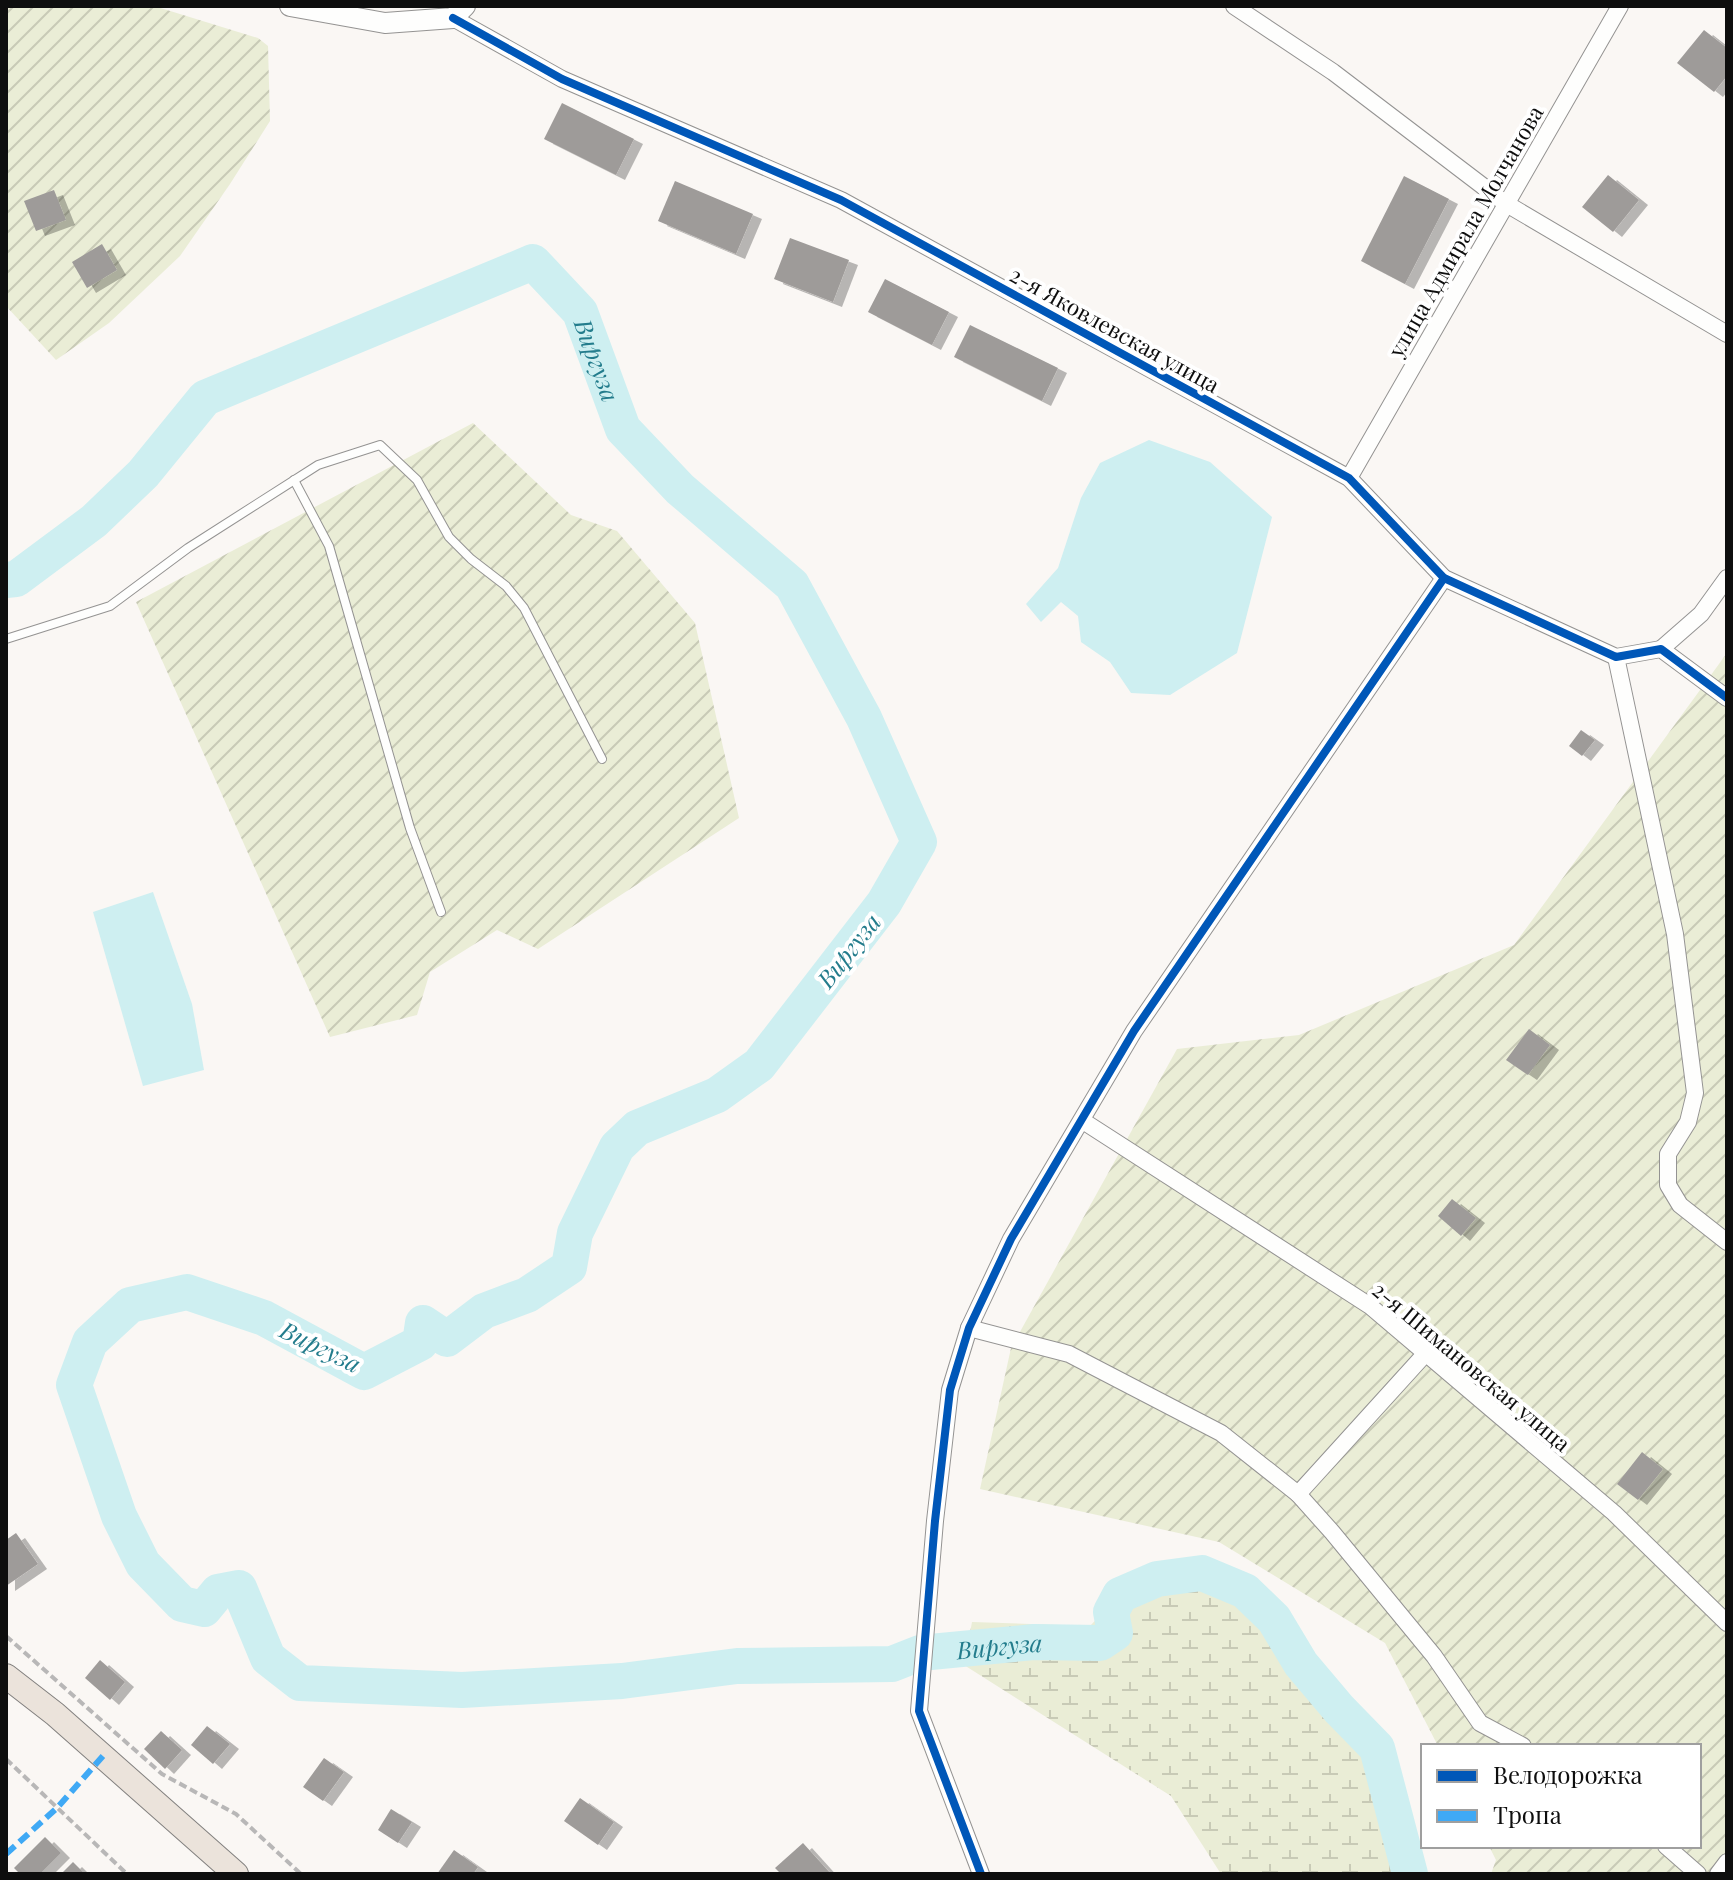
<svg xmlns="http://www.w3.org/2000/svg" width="1733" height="1880" font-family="'Playfair Display',serif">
<defs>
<pattern id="wetland-marsh" width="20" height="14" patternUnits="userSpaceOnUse" patternTransform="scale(2)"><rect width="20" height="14" fill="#eaedd6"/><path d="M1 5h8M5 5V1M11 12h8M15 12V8" fill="none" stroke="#c8cab6"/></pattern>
<pattern id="garden-furrows" width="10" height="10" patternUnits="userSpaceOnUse" patternTransform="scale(2)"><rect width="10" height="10" fill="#eaedd6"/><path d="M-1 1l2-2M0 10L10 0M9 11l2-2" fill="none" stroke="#c8cab6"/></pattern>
<filter id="shadow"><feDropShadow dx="9" dy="5" stdDeviation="0" flood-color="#0004"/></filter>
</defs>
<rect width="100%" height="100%" fill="#faf7f4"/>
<!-- wetland -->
<path fill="url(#wetland-marsh)" d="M1202,1573L1245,1591L1274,1619L1301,1664L1377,1748L1410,1874H1221L1171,1796L964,1665L972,1622L1090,1626C1132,1584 1143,1581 1202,1573Z"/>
<!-- garden -->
<g fill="url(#garden-furrows)">
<polygon points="6,6 154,6 258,38 268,46 270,121 230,184 180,256 109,323 56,360 6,306"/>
<polygon points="473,423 571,515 617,531 695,623 739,818 538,949 497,930 430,972 417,1015 330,1037 136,602"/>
<polygon points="1727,653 1727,1874 1491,1874 1496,1860 1489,1846 1699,1846 1699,1746 1438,1746 1385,1643 1219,1542 980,1489 1011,1348 1177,1049 1299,1035 1514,945"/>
</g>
<!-- water -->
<g fill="#ceeff1">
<polygon points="1149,440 1210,462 1272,517 1237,653 1170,695 1131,693 1110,662 1081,642 1078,616 1061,602 1041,622 1026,604 1058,568 1081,498 1100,463"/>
<polygon points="153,892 192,1004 204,1070 143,1086 93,912"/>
</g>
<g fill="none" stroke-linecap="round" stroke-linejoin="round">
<!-- river -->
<path stroke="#ceeff1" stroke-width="36" id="s1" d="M6,580L16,579L94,521L143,474L205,398L533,262L580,312L623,429L680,489L792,585L864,718L919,842L884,903L759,1065L717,1095L637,1128L617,1147L575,1233L569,1267L527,1295L484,1311L447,1339L423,1323L420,1343L364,1372L264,1318L187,1292L130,1305L90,1342L74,1385L119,1516L143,1564L182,1604L204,1609L218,1592L239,1588L268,1658L300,1683L462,1690L622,1681L737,1666L892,1664L920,1653L1034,1642L1100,1643L1115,1633L1111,1612L1120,1595L1157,1579L1202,1573L1245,1591L1274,1619L1301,1664L1339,1709L1377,1748L1410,1874"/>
</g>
<!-- building -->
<g fill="#9e9b99" filter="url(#shadow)">
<polygon points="1704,30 1727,48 1727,76 1714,92 1677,63"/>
<polygon points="562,103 634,139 616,175 544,139"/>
<polygon points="1608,175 1639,200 1613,232 1582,207"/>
<polygon points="1404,176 1449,199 1405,284 1361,261"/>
<polygon points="675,181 753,214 736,254 658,221"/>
<polygon points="54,190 66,220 36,231 24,201"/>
<polygon points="790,238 849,260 833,302 774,279"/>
<polygon points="102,244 117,270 87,288 72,262"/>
<polygon points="885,279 949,312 932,345 868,312"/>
<polygon points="970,325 1058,368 1042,401 954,357"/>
<polygon points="1581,730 1595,740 1582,756 1569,746"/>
<polygon points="1529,1029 1550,1045 1528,1075 1506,1060"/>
<polygon points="1452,1199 1476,1218 1461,1236 1438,1216"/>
<polygon points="1642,1452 1663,1469 1638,1500 1617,1484"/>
<polygon points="16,1533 38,1564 6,1586 6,1540"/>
<polygon points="100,1660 125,1682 110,1700 85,1678"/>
<polygon points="207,1726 230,1744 213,1764 191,1745"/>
<polygon points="161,1731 182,1750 165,1769 144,1749"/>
<polygon points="324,1758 344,1772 323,1801 303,1787"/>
<polygon points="580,1798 614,1822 598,1845 564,1821"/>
<polygon points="391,1809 412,1822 398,1843 378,1830"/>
<polygon points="45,1837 61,1853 40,1874 20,1874 14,1868"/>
<polygon points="803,1843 831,1874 781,1874 775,1868"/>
<polygon points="454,1850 478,1867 473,1874 437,1874"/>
<polygon points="73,1862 85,1874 61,1874"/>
</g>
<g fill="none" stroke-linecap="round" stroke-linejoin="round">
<!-- service casing -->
<g stroke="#949392" stroke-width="10">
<g id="service">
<polyline points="294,480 329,546 410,828 441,912"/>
<polyline points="6,639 110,606 188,548 318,465 380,445 417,480 449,537 471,559 506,586 524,608 602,759"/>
</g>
</g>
<!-- minor casing -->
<g stroke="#949392" stroke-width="18">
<g id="minor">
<polyline points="1234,6 1333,72 1505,203 1727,334"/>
<polyline points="453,18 562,79 841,200 1349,478 1444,578 1616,657 1661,649 1727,698"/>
<polyline points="1349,478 1620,6"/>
<polyline points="1661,649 1701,614 1727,578"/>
<polyline points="1616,657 1675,934 1695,1093 1688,1122 1668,1154 1668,1185 1680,1205 1727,1242"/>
<polyline points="1083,1121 1370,1306 1614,1513 1727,1623"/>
<polyline points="969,1328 1069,1354 1221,1433 1298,1494 1332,1532 1434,1656 1480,1723 1523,1746"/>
<polyline points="1298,1494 1425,1354"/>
<polyline points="1666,1846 1698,1874"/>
<polyline points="981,1874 919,1711 935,1521 950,1390 969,1328 1011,1239 1134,1031 1444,578"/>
<polyline points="1718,1874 1727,1862"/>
</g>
</g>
<!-- tertiary casing -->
<g stroke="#949392" stroke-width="22">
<polyline id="tertiary" points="290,6 385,23 453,18 465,6"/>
</g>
<!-- primary casing -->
<g stroke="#82807f" stroke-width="26">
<polyline id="primary" points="6,1676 55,1714 236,1874"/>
</g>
<!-- path -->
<g stroke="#b8b7b7" stroke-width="4" stroke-dasharray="8 4" stroke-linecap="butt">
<polyline points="6,1636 162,1774 236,1814 301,1874"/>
<polyline points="6,1759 127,1874"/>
</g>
<!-- service -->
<use href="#service" stroke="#fefefd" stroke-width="8"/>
<!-- minor -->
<use href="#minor" stroke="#fefefd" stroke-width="16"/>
<!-- tertiary -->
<use href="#tertiary" stroke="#fefefd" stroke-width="20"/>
<!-- primary -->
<use href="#primary" stroke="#ebe3db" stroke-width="24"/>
<!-- quiet -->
<polyline stroke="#3fa9f5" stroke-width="6" stroke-dasharray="12 6" stroke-linecap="butt" points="6,1854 57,1808 103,1756"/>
<!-- cycleway casing -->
<g stroke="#fff" stroke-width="13">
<g id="cycleway">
<polyline points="453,18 562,79 841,200 1349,478 1444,578 1616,657 1661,649 1727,698"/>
<polyline points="981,1874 919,1711 935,1521 950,1390 969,1328 1011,1239 1134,1031 1444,578"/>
</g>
</g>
<!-- cycleway -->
<use href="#cycleway" stroke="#0057b8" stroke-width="8"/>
</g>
<g text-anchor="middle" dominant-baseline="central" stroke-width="8" stroke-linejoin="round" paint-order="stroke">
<!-- street labels -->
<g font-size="22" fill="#0e0e0e" stroke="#fff">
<text transform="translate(1465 231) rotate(-60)">улица Адмирала Молчанова</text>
<text transform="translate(1115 329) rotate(29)">2-я Яковлевская улица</text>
<text transform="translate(1472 1366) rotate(40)">2-я Шимановская улица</text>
</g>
<!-- water labels -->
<g font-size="24" font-style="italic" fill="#237c8c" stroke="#fff">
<text stroke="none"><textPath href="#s1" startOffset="748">Виргуза</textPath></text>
<text transform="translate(848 950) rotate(-52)">Виргуза</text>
<text transform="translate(321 1346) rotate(26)">Виргуза</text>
<text stroke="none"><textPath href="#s1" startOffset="3652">Виргуза</textPath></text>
</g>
</g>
<!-- border -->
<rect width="1733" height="1880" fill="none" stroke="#0e0e0e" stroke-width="16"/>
<!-- legend -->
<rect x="1421" y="1744" width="280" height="104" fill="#ffffff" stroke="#9f9f9f" stroke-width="2"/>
<rect x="1437" y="1770" width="40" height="12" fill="#0057b8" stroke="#9f9f9f" stroke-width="2"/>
<text x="1493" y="1784" font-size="24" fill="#0e0e0e">Велодорожка</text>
<rect x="1437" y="1810" width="40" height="12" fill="#3fa9f5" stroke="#9f9f9f" stroke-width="2"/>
<text x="1493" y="1824" font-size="24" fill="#0e0e0e">Тропа</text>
</svg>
